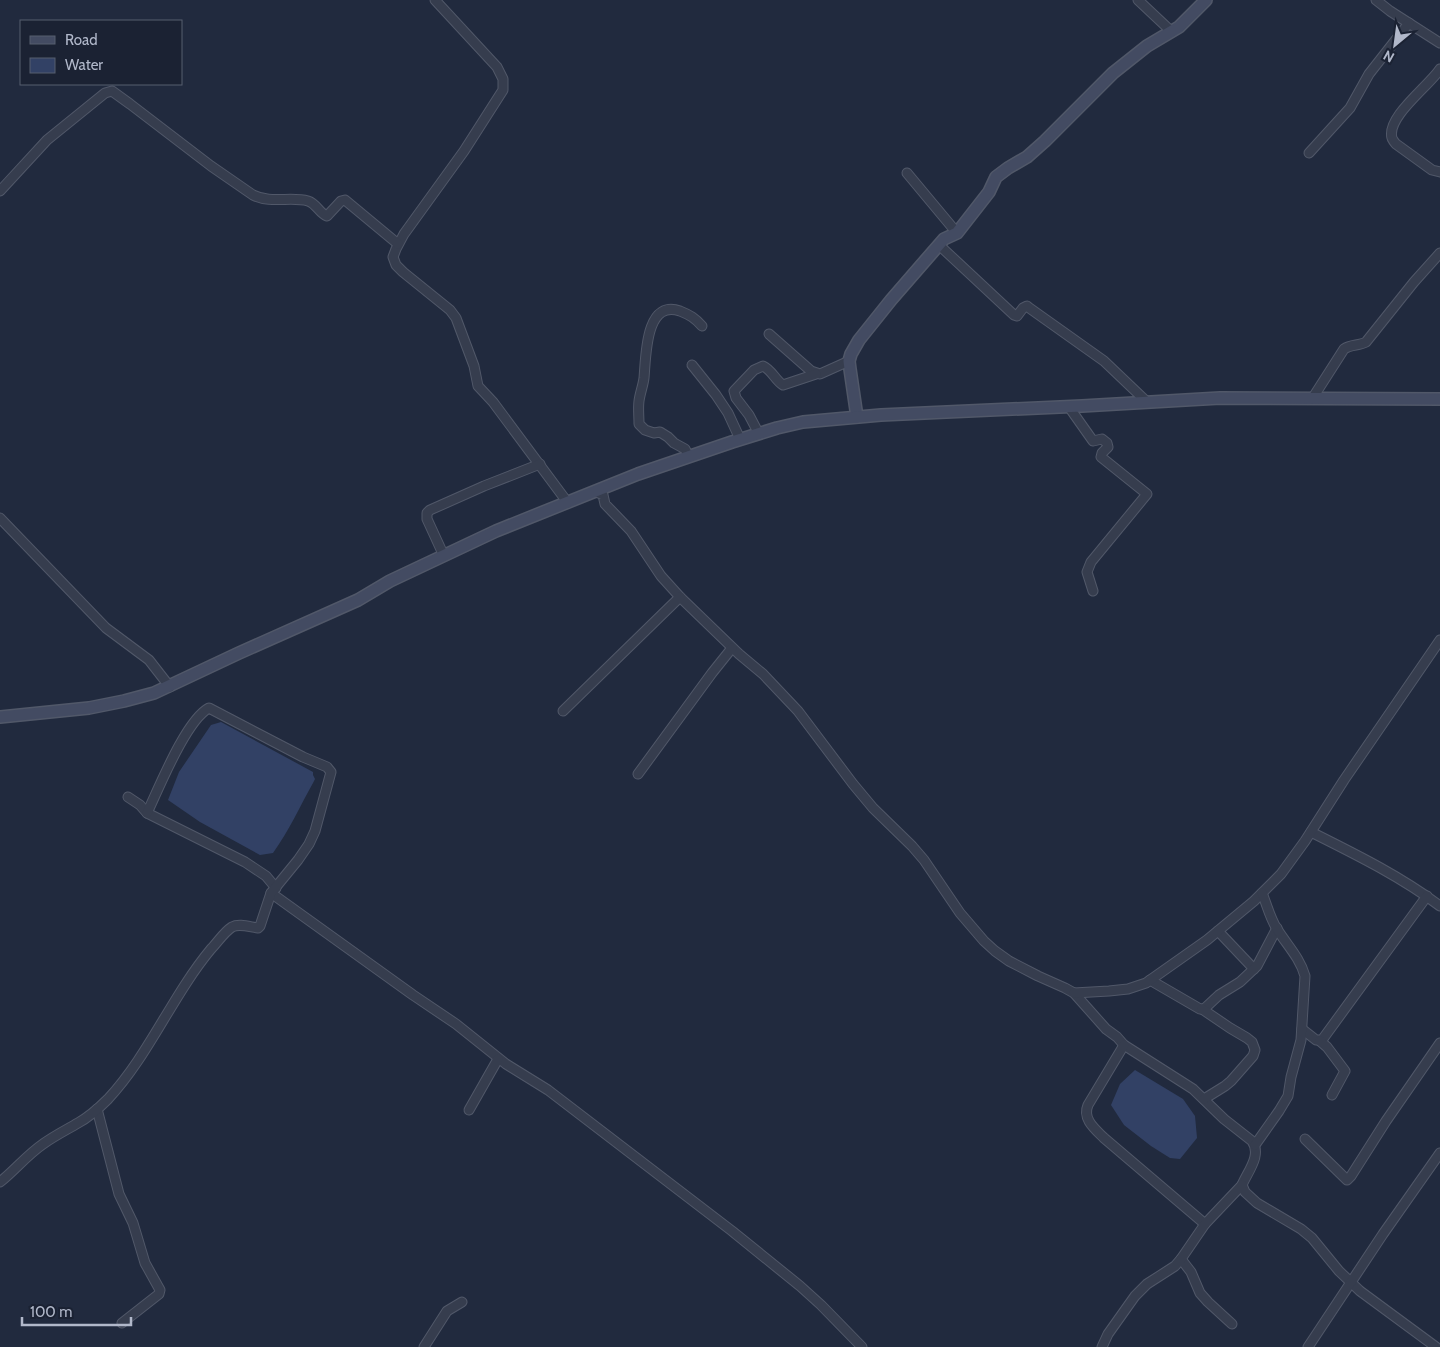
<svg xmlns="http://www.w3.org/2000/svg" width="1440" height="1347" font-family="Cabin,sans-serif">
<rect width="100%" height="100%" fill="#212a3e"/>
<!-- water -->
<g fill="#324165">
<path d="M221,722L313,772V775L315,779L313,783C300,806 289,831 273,853L260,855L200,822L168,800L179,772L211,725Z"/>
<polygon points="1135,1070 1183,1099 1195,1116 1197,1138 1180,1159 1170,1158 1151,1146 1124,1125 1111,1105 1120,1084"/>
</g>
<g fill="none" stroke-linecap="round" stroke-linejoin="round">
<!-- street casing -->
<g stroke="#515869" stroke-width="11">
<g id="street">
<polyline points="435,0 497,67 503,79 503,90 464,151 404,234 396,249 393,257 396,265 403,272 450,310 456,318 474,366 478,386 493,402 568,503"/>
<polyline points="1138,0 1172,32"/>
<polyline points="1376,0 1390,11 1440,43"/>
<path d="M1440,69C1429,86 1386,117 1392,138C1392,139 1395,143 1396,144L1432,170L1440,172"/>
<polyline points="1309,153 1350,108 1369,74 1409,23"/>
<polyline points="907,173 957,233"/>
<path d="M0,191L47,140L105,93L112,91L130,104L211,166L253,195C271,204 291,196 308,201C317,204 319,213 327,216L341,201L345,200L398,244"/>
<polyline points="939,245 1014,315 1017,316 1023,308 1027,306 1028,307 1104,361 1147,402"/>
<polyline points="769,334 811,371 820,374 849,361"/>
<polyline points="692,365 716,395 728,413 740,439"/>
<path d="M1312,399L1344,349C1351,344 1359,346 1366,342L1414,282L1440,253"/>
<polyline points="1069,407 1093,441 1102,439 1107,443 1108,447 1102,453 1101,457 1147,494 1091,562 1087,572 1093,591"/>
<path d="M759,434L749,415L736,398L734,391L754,370L763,366C772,370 775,380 783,385L816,374"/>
<path d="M689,457L685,449L674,443L668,437L660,432L654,433L645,430L639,424C639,416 638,408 639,401C640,393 643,386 644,378C646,357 645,299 680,311C690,315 695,318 702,326"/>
<path d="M595,491L603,495L605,504L631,531L661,576L680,597L739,654L763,674L798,711L853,784L873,808L912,846L924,860L960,913L984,941L995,951L1009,961L1038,976L1065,988L1074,993L1106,1029L1117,1037L1124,1045L1193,1089L1224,1119L1252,1141C1262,1155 1248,1171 1242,1185L1245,1192L1257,1203L1301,1229L1312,1238L1339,1271L1360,1291L1436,1347"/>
<polyline points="0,518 106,628 149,660 170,687"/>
<polyline points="444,556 427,519 427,513 430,510 484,486 540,464"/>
<polyline points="563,711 680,597"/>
<polyline points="638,774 712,673 732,648"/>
<polyline points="128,797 140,805 147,813 245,862 266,876 276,888"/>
<path d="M1311,832C1355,854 1400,876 1440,906"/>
<polyline points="271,893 413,995 456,1024 506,1064 548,1090 732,1231 800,1286 821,1305 862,1347"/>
<polyline points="1218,931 1254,969"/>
<polyline points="1150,980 1200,1009 1204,1009 1219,995 1240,982 1257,966 1277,928"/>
<polyline points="1074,993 1109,991 1128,989 1146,983 1207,940 1254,901 1281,874 1305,841 1344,780 1440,640"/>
<polyline points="1202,1009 1230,1028 1247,1038 1252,1042 1255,1050 1253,1056 1231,1081 1225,1086 1204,1099"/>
<polyline points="1302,1029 1316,1040 1322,1040 1427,896"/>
<polyline points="1320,1041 1327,1047 1345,1071 1332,1095"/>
<path d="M1124,1045L1088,1105C1082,1119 1095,1129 1104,1138L1205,1224"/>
<polyline points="97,1109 119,1194 133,1223 145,1263 160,1290 159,1294 122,1323"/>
<polyline points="469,1110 498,1059"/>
<polyline points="1305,1139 1347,1180 1351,1176 1386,1121 1440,1043"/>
<path d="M1255,1145L1279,1111L1288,1096L1291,1077L1301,1040L1305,976C1300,958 1287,945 1277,929C1270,918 1267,905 1262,893"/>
<path d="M0,1182C15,1170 27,1155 43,1144C54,1136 66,1130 78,1123C89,1117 99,1108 108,1099C149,1055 172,996 211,949C217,943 224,932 232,927C239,923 250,927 258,928L260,926L271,893L298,860L309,844L315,831L331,772L327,767L303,757L209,708C186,720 159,788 147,813"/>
<polyline points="1181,1259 1191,1272 1200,1293 1208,1302 1232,1324"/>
<polyline points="424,1347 447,1311 462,1302"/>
<polyline points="1102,1347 1108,1334 1135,1296 1147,1284 1175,1266 1181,1259 1205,1224 1242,1185"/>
<polyline points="1308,1347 1383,1234 1440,1153"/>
</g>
</g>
<!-- secondary casing -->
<g stroke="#515869" stroke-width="14">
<g id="secondary">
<polyline points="857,417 850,369 849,361 851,354 859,340 891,300 944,239 957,233 989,192 996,177 1008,168 1027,157 1045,141 1113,73 1147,46 1179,27 1206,0"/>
<polyline points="0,717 89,708 124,701 154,693 239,653 358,600 390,581 496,531 638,474 732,442 777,428 803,422 881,415 1082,406 1220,398 1440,399"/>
</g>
</g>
<!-- street -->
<use href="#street" stroke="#363d4e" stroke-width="9"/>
<!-- secondary -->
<use href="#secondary" stroke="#434b62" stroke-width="11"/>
</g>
<!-- legend -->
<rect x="20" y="20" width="162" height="65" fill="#1b2233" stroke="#575e6f"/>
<rect x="30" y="36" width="25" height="8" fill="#434b62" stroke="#575e6f"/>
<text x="65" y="45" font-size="15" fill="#b1b8ca">Road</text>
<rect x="30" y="58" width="25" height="15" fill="#324165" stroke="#575e6f"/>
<text x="65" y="70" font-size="15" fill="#b1b8ca">Water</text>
<!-- north arrow -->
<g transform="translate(1395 45) rotate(209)" stroke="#1b2233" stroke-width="4" paint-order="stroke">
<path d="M0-4L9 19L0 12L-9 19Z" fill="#b1b8ca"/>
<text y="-8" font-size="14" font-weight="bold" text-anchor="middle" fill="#b1b8ca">N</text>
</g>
<!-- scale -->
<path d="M22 1317v8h109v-8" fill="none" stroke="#b1b8ca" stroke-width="2.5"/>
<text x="30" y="1317" font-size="15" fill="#b1b8ca" stroke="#1b2233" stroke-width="4" paint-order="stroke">100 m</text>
</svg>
